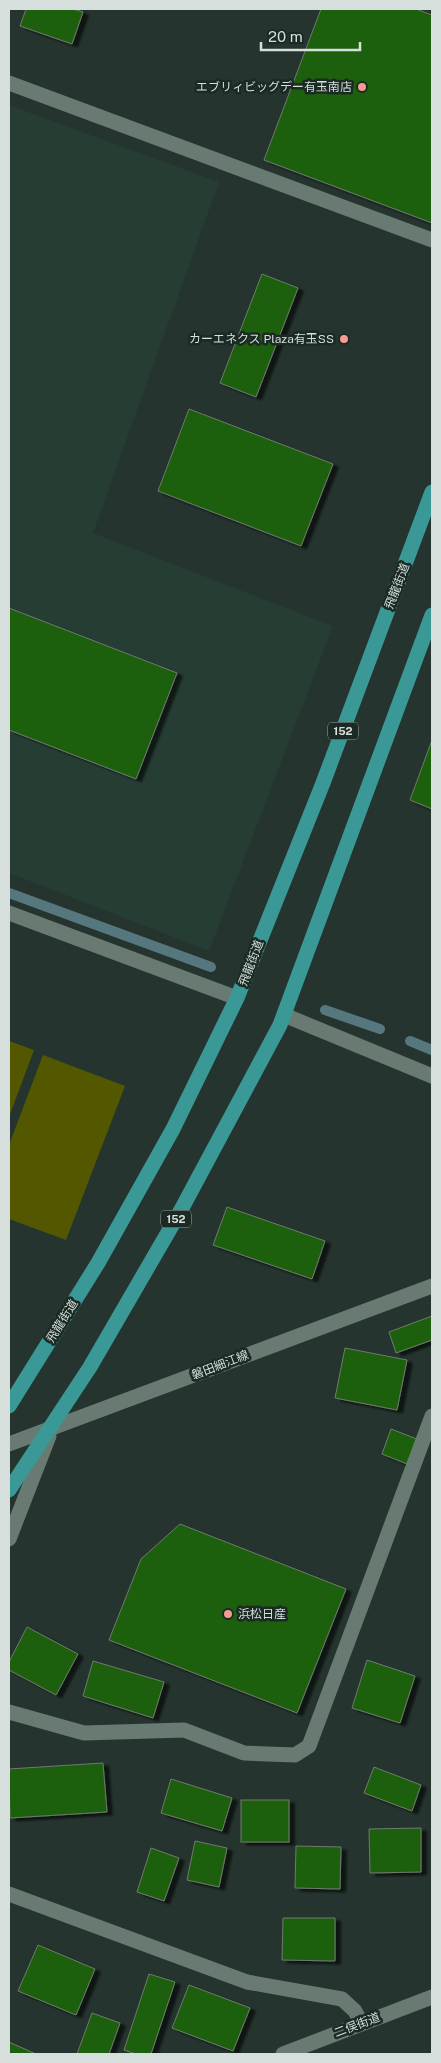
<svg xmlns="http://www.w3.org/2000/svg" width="441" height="2063" font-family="'Public Sans','Noto Sans JP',sans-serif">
<defs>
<filter id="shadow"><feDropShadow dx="5.5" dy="3" stdDeviation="1" flood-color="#0009"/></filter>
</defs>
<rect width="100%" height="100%" fill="#25342e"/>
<!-- built -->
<polygon fill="#263d34" points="9,105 219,182 93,533 333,626 209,951 9,873"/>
<!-- green -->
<g fill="#535800">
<polygon points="9,1041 34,1050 9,1117"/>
<polygon points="43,1055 125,1086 66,1240 9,1219 9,1145"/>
</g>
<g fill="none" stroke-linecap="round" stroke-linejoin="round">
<!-- stream -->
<g stroke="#57777f" stroke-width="10">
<polyline points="9,893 211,967"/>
<polyline points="325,1010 380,1029"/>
<polyline points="410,1041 432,1050"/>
</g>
</g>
<!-- building -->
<g fill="#1c5f0d" stroke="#707a6e" filter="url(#shadow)">
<polygon points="26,9 73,9 83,12 72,44 20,26"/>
<polygon points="321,9 416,9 432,15 432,223 264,160"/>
<polygon points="262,274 298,288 256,397 220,383"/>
<polygon points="189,409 333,464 301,546 158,491"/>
<polygon points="9,608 177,673 136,779 9,730"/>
<polygon points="432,740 432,809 410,800"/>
<polygon points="227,1207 325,1241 312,1279 213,1245"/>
<polygon points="432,1316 432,1340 396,1353 389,1332"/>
<polygon points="345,1348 407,1360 397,1410 335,1398"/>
<polygon points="391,1429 417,1439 407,1464 382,1454"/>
<polygon points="180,1524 346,1589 297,1713 109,1640 141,1559"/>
<polygon points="27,1627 78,1654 56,1695 9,1670 9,1662"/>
<polygon points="367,1660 415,1676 400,1723 352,1708"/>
<polygon points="93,1661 164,1682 153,1718 83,1696"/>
<polygon points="103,1763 107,1812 10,1818 9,1769"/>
<polygon points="374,1767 421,1785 412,1811 364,1793"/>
<polygon points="171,1779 232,1798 222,1831 161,1813"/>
<rect x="241" y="1800" width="48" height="42"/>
<polygon points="421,1828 421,1872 370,1873 369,1829"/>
<polygon points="195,1841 227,1848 219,1887 187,1880"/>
<polygon points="296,1846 341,1847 340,1889 295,1888"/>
<polygon points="151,1848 179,1858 164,1901 137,1892"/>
<polygon points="283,1918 335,1918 335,1961 282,1960"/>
<polygon points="38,1945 95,1969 76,2015 18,1991"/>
<polygon points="149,1974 175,1982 151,2054 136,2054 124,2050"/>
<polygon points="189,1985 250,2008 233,2051 172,2028"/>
<polygon points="92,2013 120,2023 109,2054 77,2054"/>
<polygon points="9,2042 36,2054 9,2054"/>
</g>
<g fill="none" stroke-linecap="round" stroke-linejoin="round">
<!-- minor -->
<g stroke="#697a73" stroke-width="15">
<polyline points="9,83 432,240"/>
<polyline points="9,913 237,998"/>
<polyline points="284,1015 432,1076"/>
<polyline points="9,1712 84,1733 184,1730 244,1753 295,1755 309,1746 432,1416"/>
<polyline points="9,1894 247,1982 342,1999 355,2011 361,2023"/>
</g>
<!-- tertiary -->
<g stroke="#697a73" stroke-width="15">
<polyline points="9,1539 49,1436"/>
<polyline points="283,2054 432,1997"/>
</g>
<!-- secondary -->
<polyline stroke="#697a73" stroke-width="15" points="9,1444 432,1286"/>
<!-- trunk -->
<g stroke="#3a9896" stroke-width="15">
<polyline points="9,1406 98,1263 173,1129 237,998 323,783 432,492"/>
<polyline points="9,1490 90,1367 181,1210 280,1025 432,615"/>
</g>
</g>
<!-- markers -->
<g fill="#f49d8c" stroke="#1b2a24" stroke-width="2">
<circle cx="362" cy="87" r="5"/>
<circle cx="344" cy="339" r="5"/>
<circle cx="228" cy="1614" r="5"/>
</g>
<g text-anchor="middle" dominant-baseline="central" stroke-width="5" stroke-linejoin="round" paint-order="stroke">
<!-- shield labels -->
<g fill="#1b2a24" stroke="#9ea9a4" stroke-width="1">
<rect x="328" y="722.5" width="30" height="17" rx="4"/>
<rect x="161" y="1210.5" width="30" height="17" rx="4"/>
</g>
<g font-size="11" font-weight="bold" fill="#d6dfdb">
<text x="343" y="731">152</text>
<text x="176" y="1219">152</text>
</g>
<!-- poi labels -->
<g font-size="12" fill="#d6dfdb" stroke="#1b2a24" text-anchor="end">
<text x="352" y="87">エブリィビッグデー有玉南店</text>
<text x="334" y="339">カーエネクス Plaza有玉SS</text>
<text x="238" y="1614" text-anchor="start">浜松日産</text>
</g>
<!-- street labels -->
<g font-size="12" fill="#d6dfdb" stroke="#1b2a24">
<text transform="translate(397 586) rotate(-69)">飛龍街道</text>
<text transform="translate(251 963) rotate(-69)">飛龍街道</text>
<text transform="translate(62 1321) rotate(-58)">飛龍街道</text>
<text transform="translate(220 1365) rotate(-21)">磐田細江線</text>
<text transform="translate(357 2025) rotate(-21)">二俣街道</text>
</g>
</g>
<!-- border -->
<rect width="441" height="2063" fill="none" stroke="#d6dfdb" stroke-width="20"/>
<!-- scale -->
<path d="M261 42v8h99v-8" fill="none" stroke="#d6dfdb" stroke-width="2.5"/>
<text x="268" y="42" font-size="15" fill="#d6dfdb" stroke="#1b2a24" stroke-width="4" paint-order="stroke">20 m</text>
</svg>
